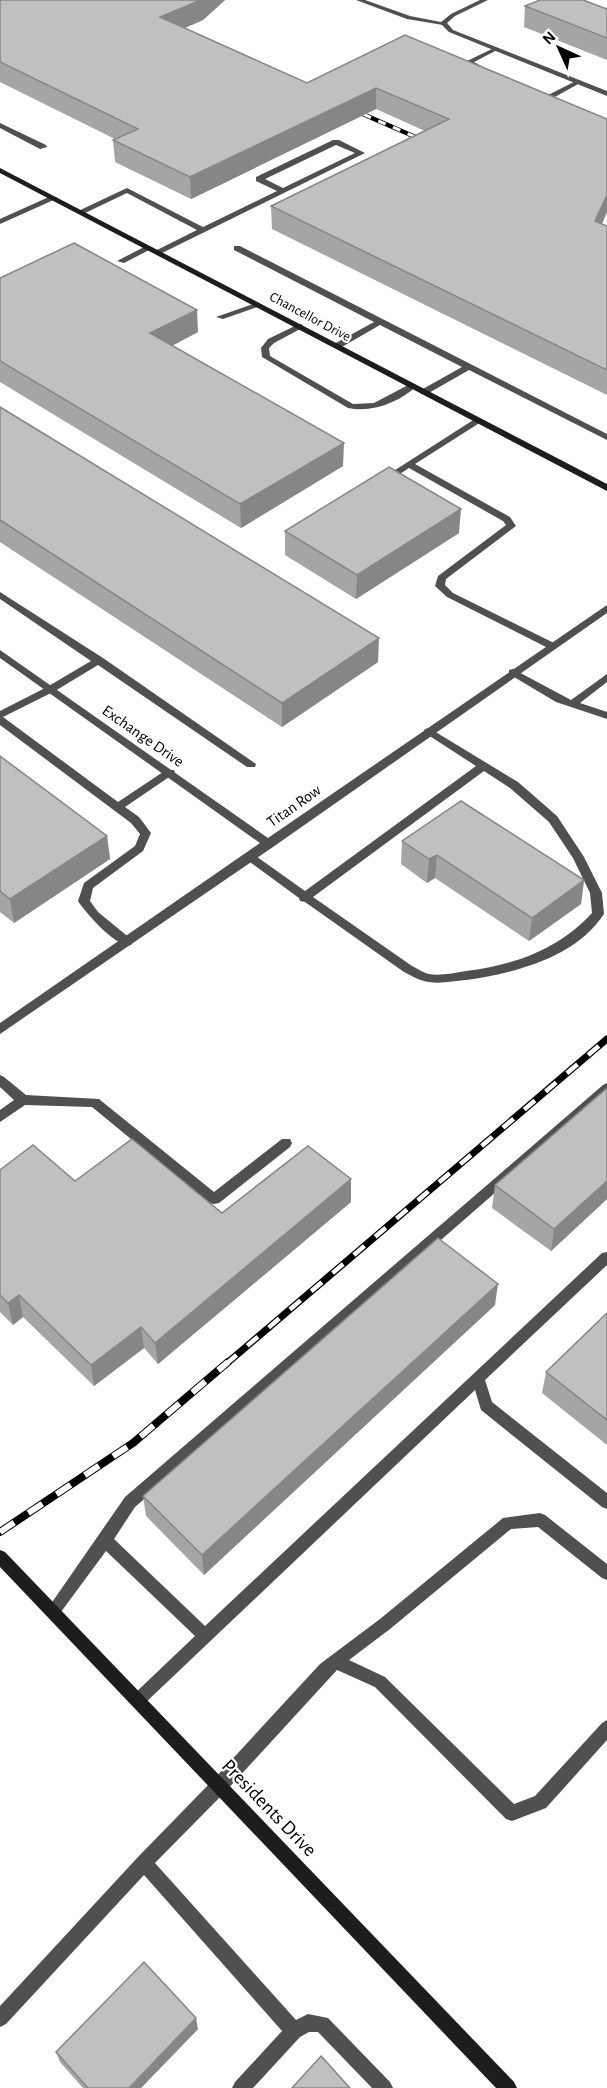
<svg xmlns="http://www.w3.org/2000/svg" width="607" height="2088" font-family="'Alegreya Sans',sans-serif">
<rect width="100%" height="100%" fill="#fff"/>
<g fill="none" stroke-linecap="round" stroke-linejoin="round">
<!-- lane -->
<g fill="#505050" fill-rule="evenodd">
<polygon points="356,0 365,0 410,16 446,23 443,25 407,19"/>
<polygon points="494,48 499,49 474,62 483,67 483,69 479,69 465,62"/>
<polygon points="578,80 582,82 580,83 553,98 546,96"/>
<polygon points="0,123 46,145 47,147 40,149 0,128"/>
<path d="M333,140H339L365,153L160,254L153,252L197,230L127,193L83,214L76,212L127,188L203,227L277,191L256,181V177ZM336,145L355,153L283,188L265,179Z"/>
<polygon points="146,246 153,248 124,263 117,261"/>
<polygon points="234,246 240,246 607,434 607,440 469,370 427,394 421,394 421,390 462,367 380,325 340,348 334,348 334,344 374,322 234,250"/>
<polygon points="256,303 263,305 223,319 216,317"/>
<path d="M299,324H302V328L274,343L269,348L270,356L353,404L374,403L410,384L417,386C399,402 373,413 348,408L262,357L261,348L268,339Z"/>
<polygon points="478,417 482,420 481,422 415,464 510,517 516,526 446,579 445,585 453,593 556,644 556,648 548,648 447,597 435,586 438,576 506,525 503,521 409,468 386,483 380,483 378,481"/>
<path d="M0,592L103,658L256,764L255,767H247L98,665L55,691L3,717L118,802L166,770H174L175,773L125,807L139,817L151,833L143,851L93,888L90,901L98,912L131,939L133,942L131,945C116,948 86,913 78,901L84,883L135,846L140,834L131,823L0,725V711L47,687L91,661L0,599Z"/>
<polygon points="513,669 571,700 607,674 607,682 580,703 607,712 607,719 556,702 509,674 509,670"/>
<path d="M429,728L518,782L557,816L584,857L602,893L604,914C575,958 515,973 466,980C454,981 441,984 429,982C420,981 412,976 404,972L305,902L300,901L299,898L243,857L245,854H253L305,891L476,766L425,733L424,731L425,729ZM484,771L510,788L549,822L573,858L590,893L592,913C558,950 514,965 466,971C454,973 440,976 429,974C423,973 417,968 412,966L313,897Z"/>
<polygon points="0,1075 4,1077 26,1095 99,1099 214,1192 282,1139 290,1139 292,1143 290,1147 219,1203 214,1204 209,1203 92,1107 25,1105 0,1122 0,1110 14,1100 0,1087"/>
<polygon points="607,1083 607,1095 135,1507 114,1539 205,1626 602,1253 607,1252 607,1265 485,1380 492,1402 607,1493 607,1509 602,1507 481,1410 475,1390 143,1705 138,1708 133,1705 130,1700 133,1695 195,1636 106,1551 58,1616 53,1618 48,1616 46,1611 125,1497 603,1085"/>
<polygon points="540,1513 545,1515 607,1564 607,1580 602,1578 538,1527 511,1529 390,1629 349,1660 385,1677 514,1804 535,1796 602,1723 607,1720 607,1740 546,1808 512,1821 506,1819 375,1687 337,1670 225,1792 155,1863 296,2020 308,2014 328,2018 390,2082 393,2088 372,2088 318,2032 309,2032 300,2037 253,2088 232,2088 235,2082 282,2031 144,1875 6,2024 0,2027 0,2006 138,1857 213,1780 320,1664 380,1619 503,1518"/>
</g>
<!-- street -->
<g fill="#505050" fill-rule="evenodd">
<polygon points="480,0 488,0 455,16 447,23 453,30 607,91 607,96 449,32 440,23 451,14"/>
<polygon points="51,196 58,198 0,224 0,219"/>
<polygon points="607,605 607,613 273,847 0,1034 0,1023 260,843 0,658 0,650 268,838"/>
</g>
<!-- secondary -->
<g fill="#1d1d1d" fill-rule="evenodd">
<polygon points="0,168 607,484 607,491 0,173"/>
<polygon points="0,1550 5,1552 514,2082 517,2088 496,2088 0,1567"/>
</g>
<!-- rail-far2 casing -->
<g stroke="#000" stroke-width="4.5">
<polyline id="rail-far2" points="349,108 429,143"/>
</g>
<!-- rail-far1 casing -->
<g stroke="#000" stroke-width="7">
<polyline id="rail-far1" points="226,1364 607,1039"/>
</g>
<!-- rail casing -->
<g stroke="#000" stroke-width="8">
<polyline id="rail" points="0,1532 133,1443 228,1362"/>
</g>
<!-- rail-far2 -->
<use href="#rail-far2" stroke="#fff" stroke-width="3" stroke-dasharray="8" stroke-linecap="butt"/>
<!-- rail-far1 -->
<use href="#rail-far1" stroke="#fff" stroke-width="4.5" stroke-dasharray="14" stroke-linecap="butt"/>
<!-- rail -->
<use href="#rail" stroke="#fff" stroke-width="6" stroke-dasharray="17" stroke-linecap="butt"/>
</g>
<!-- wall -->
<g fill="#a5a5a5">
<polygon points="0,0 225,0 203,20 185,28 307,83 405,35 607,119 607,212 602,224 607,226 607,395 272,229 271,206 425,131 376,109 191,199 115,162 113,140 115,139 0,82"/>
<polygon points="525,6 607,9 607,60 524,27"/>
<polygon points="0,278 198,332 172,346 343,466 241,528 0,382"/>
<polygon points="0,407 378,662 282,727 0,542"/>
<polygon points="285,531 459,533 356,599 285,555"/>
<polygon points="0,756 107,836 110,859 14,923 0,912"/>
<polygon points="402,841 584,880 581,904 529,941 435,878 427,883 401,864"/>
<polygon points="607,1088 607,1199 551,1251 492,1208 495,1185"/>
<polygon points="0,1170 75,1181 222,1213 351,1202 158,1364 144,1348 94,1386 23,1317 13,1325 0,1312"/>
<polygon points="495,1305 204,1575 146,1516 143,1496"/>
<polygon points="607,1313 607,1445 542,1393 546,1372"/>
<polygon points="198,2029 141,2088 83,2088 60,2062 56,2052"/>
</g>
<!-- shaded-wall -->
<g fill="#868686">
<polygon points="201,0 225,0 203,20 161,38 160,17"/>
<polygon points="376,88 376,109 191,199 190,177"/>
<polygon points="607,195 607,212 593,243 595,221"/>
<polygon points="197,310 198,332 152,356 150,333"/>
<polygon points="344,443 343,466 241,528 240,504"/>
<polygon points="461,509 459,533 356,599 357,575"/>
<polygon points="379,638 378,662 282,727 282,703"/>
<polygon points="107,836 110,859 14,923 10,899"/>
<polygon points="437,855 435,878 427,883 429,859"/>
<polygon points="584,880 581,904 529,941 532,918"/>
<polygon points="351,1179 351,1202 158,1364 155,1343"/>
<polygon points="607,1181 607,1199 551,1251 554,1229"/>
<polygon points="498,1284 495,1305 204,1575 202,1555"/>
<polygon points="19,1295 23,1317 13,1325 8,1303"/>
<polygon points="141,1327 144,1348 94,1386 91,1365"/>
<polygon points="196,2018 198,2029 141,2088 129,2088"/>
</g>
<!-- building -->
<g fill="#c0c0c0" stroke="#868686" stroke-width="1.5">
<polygon points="0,0 201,0 160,17 307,83 405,35 607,119 607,195 595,221 607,226 607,370 271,206 449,119 376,88 190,177 113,140 138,129 0,62"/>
<polygon points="540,0 583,0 607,9 607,38 525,6"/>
<polygon points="74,243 197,310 150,333 344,443 240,504 0,361 0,278"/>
<polygon points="0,407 379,638 282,703 0,520"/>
<polygon points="389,467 461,509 357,575 285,531"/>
<polygon points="0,756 107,836 10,899 0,891"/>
<polygon points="461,801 584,880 532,918 437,855 429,859 402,841"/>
<polygon points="607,1088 607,1181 554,1229 495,1185"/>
<polygon points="132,1139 222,1213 308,1146 351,1179 155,1343 141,1327 91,1365 19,1295 8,1303 0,1295 0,1170 33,1145 75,1181"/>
<polygon points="438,1238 498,1284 202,1555 143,1496"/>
<polygon points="607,1313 607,1420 546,1372"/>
<polygon points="144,1962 196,2018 129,2088 88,2088 56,2052"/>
<polygon points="321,2056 350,2088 292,2088"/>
</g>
<g text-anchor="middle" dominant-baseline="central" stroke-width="4.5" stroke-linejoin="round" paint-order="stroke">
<!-- far-street labels -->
<g font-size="14" fill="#000" stroke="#fff">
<text transform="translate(310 317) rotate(28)">Chancellor Drive</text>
</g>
<!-- street labels -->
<g font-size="16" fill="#000" stroke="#fff">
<text transform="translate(143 736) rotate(35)">Exchange Drive</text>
<text transform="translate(294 806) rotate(-35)">Titan Row</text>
</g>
<!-- near-street labels -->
<g font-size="20" fill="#000" stroke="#fff">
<text transform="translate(269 1808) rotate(46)">Presidents Drive</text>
</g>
</g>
<!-- north arrow -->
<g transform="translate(559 48) rotate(315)" stroke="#ffffff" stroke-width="4.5" paint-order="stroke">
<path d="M0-4.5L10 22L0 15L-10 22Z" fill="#000000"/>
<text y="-9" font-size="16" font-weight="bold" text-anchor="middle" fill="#000000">N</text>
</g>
</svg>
